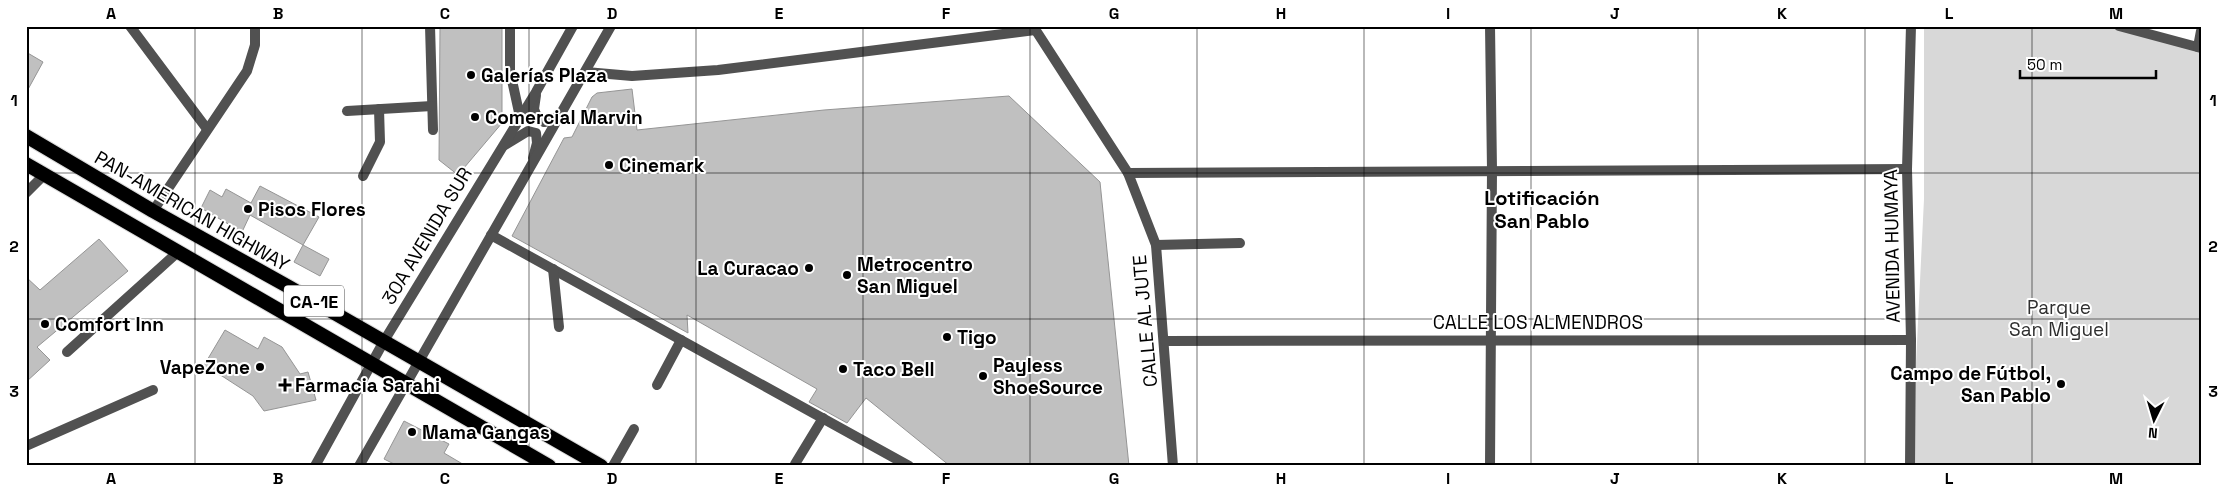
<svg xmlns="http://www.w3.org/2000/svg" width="2227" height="492" font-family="'Space Grotesk',sans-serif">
<rect width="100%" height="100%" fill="#fff"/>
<!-- green -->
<polygon fill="#d8d8d8" points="1924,26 2113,26 2201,50 2201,466 1911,466 1924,199"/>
<!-- building -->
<g fill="#c0c0c0" stroke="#959595">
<polygon points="440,26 502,26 502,123 458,175 439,160"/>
<polygon points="26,52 43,62 26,93"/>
<polygon points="632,89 637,130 824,110 1009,96 1100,182 1129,466 950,466 866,398 847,423 809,402 817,389 687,315 688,333 512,236 564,138 572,137 592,97 597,93"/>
<polygon points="260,186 319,217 303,245 250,215 242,232 201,208 210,190 222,197 226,189 251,203"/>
<polygon points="99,239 128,271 37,347 50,360 26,382 26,277 40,290"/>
<polygon points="303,245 329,259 320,276 294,262"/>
<polygon points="225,330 258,349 264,337 282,347 300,374 308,372 316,400 264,411 253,396 222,376 203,367"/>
<polygon points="404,421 449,444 444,453 466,466 398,466 384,459"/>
</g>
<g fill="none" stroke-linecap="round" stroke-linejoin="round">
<!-- trunk casing -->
<g stroke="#dbdbdb" stroke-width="16">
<g id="trunk">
<polyline points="26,136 153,211 289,287 601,466"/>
<polyline points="26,164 549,466"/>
</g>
</g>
<!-- service -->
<g stroke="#515151" stroke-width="10">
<polyline points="510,26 510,71 520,117"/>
<polyline points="26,193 45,174"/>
<polyline points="491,235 909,466"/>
<polyline points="553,269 559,327"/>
<polyline points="67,352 179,251"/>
<polyline points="657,385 681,340"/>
<polyline points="795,464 823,418"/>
<polyline points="613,466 634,429"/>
</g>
<!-- minor -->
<g stroke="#515151" stroke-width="10">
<polyline points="130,26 207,129"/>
<polyline points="430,26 433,130"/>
<polyline points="1033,26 1128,173 1156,245 1173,466"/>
<polyline points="2119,26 2201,48"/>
<polyline points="2198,47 2201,31"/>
<polyline points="586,72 632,76 718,70 1035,30"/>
<polyline points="347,111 432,106"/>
<polyline points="1128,173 1907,169"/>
<polyline points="363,176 380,142 379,109"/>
<polyline points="153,211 247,71 255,45 255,26"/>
<polyline points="1156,245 1240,243"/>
<polyline points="1165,341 1911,340"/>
<polyline points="26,446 153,390"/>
<polyline points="1490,466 1492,170 1490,26"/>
<polyline points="1910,466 1911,340 1907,169 1911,26"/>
</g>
<!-- tertiary -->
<g stroke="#515151" stroke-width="10">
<polyline points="536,95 534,109 538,119 544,122 553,120 561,114"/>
<polyline points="505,145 528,131 536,133 537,143 533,158"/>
<polyline points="315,466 384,341 536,92 573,26"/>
<polyline points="359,466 611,26"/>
</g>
<!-- trunk -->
<use href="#trunk" stroke="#000" stroke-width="14"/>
</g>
<!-- grid -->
<path fill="none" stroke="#000" stroke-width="1" stroke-opacity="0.55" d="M195,26V466M362,26V466M529,26V466M696,26V466M863,26V466M1030,26V466M1197,26V466M1364,26V466M1531,26V466M1698,26V466M1865,26V466M2032,26V466M26,173H2201M26,319H2201"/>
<!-- markers -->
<g fill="#000" stroke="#fff" stroke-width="2">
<circle cx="471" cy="75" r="5"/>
<circle cx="475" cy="117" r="5"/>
<circle cx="609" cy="165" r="5"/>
<circle cx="248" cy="209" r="5"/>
<circle cx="809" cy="268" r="5"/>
<circle cx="847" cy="275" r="5"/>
<circle cx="45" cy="324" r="5"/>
<circle cx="947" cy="337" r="5"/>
<circle cx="260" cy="367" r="5"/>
<circle cx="843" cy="369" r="5"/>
<circle cx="983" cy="376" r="5"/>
<circle cx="2061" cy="384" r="5"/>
<path d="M282.5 377.5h5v5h5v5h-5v5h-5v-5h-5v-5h5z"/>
<circle cx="412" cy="432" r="5"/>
</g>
<g text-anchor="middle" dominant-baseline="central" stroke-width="4" stroke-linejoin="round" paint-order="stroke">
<!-- shield labels -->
<rect fill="#fff" stroke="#4c4c4c" stroke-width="1" x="284" y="285.5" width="60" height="31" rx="4"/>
<g font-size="18" font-weight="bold" fill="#000">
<text x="314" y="301">CA-1E</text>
</g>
<!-- poi labels -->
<g font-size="19" font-weight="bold" fill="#000" stroke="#fff" text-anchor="start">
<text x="481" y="75">Galerías Plaza</text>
<text x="485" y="117">Comercial Marvin</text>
<text x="619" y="165">Cinemark</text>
<text x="258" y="209">Pisos Flores</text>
<text x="857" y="264">Metrocentro<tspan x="857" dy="22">San Miguel</tspan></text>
<text x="799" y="268" text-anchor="end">La Curacao</text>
<text x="55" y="324">Comfort Inn</text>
<text x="957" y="337">Tigo</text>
<text x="993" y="365">Payless<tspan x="993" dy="22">ShoeSource</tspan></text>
<text x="250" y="367" text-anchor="end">VapeZone</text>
<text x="853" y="369">Taco Bell</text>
<text x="2051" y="373" text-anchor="end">Campo de Fútbol,<tspan x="2051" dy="22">San Pablo</tspan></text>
<text x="295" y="385">Farmacia Sarahi</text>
<text x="422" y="432">Mama Gangas</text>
</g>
<!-- street labels -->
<g font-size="19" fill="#000" stroke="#fff">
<text transform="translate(192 211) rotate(30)">PAN-AMERICAN HIGHWAY</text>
<text transform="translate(427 236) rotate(-59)">30A AVENIDA SUR</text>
<text transform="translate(1892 246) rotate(-91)">AVENIDA HUMAYA</text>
<text transform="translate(1145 321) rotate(-95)">CALLE AL JUTE</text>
<text x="1538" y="322">CALLE LOS ALMENDROS</text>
</g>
<!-- park labels -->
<g font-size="19" fill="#2f2f2f" stroke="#fff">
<text x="2059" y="307">Parque<tspan x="2059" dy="22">San Miguel</tspan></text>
</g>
<!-- neighbourhood labels -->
<g font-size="20" font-weight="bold" fill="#000" stroke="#fff">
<text x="1542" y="198">Lotificación<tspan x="1542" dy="23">San Pablo</tspan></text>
</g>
</g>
<!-- border -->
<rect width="2227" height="492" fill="none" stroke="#ffffff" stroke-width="55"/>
<!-- north arrow -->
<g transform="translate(2154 420) rotate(185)" stroke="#ffffff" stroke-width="4" paint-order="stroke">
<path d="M0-4L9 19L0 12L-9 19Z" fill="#000000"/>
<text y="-8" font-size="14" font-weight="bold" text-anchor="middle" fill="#000000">N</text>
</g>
<!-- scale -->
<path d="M2020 70v8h136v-8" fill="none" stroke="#000000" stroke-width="2.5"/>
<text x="2027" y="70" font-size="15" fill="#000000" stroke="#ffffff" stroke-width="4" paint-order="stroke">50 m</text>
<rect x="28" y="28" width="2172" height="436" fill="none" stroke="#000" stroke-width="2"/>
<g font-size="16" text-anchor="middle" font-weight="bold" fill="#000">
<text x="111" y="19">A</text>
<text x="278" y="19">B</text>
<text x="445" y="19">C</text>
<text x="612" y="19">D</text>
<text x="779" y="19">E</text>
<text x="946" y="19">F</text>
<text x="1114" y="19">G</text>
<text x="1281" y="19">H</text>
<text x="1448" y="19">I</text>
<text x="1615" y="19">J</text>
<text x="1782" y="19">K</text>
<text x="1949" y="19">L</text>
<text x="2116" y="19">M</text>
<text x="14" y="106">1</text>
<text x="2213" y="106">1</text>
<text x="14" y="252">2</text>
<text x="2213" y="252">2</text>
<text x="14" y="397">3</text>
<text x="2213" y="397">3</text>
<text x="111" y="484">A</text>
<text x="278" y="484">B</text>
<text x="445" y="484">C</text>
<text x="612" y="484">D</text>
<text x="779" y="484">E</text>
<text x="946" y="484">F</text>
<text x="1114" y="484">G</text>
<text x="1281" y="484">H</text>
<text x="1448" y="484">I</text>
<text x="1615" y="484">J</text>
<text x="1782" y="484">K</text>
<text x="1949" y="484">L</text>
<text x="2116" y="484">M</text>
</g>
</svg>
